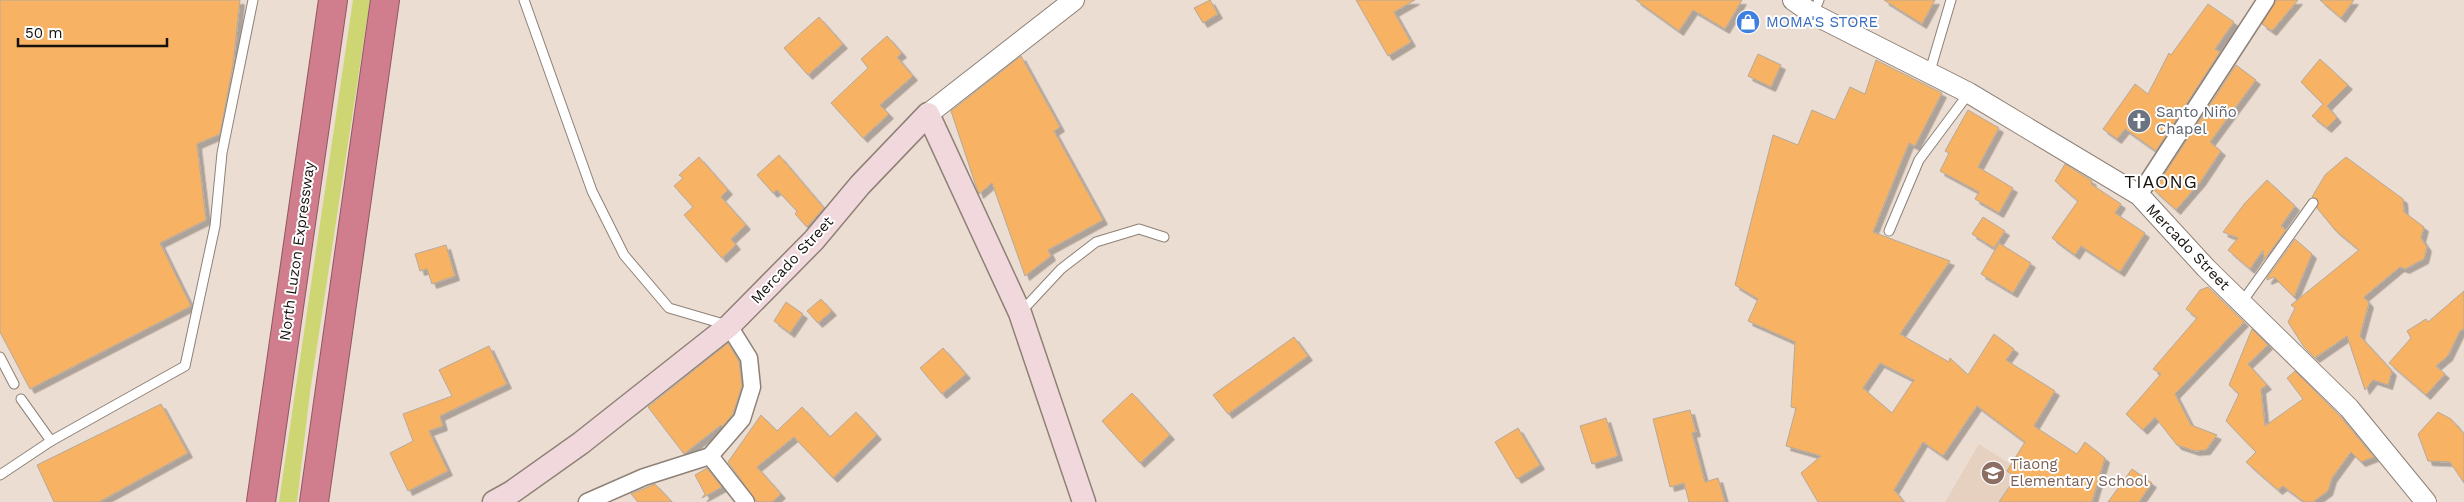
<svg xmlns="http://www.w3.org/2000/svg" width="2464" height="502" font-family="'Work Sans',sans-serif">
<defs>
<filter id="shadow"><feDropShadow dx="4.5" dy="4.5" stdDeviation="0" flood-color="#0004"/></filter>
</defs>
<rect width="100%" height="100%" fill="#ecddd2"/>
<!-- built -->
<polygon fill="#e6d0c0" points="1979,444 2069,502 1945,502"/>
<!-- green -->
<polygon fill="#ced573" points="353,0 370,0 310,392 297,502 279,502"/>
<!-- building -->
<g fill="#f7b264" stroke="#b5a99c" fill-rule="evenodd" filter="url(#shadow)">
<polygon points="0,0 240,0 233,65 220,134 197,144 206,220 160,243 191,306 30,389 0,332"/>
<polygon points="1210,0 1218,14 1203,23 1194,8"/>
<polygon points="1356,0 1415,0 1394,12 1411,42 1388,56"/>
<polygon points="1636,0 1742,0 1725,29 1693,10 1679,31"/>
<polygon points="1884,0 1935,0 1922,24"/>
<polygon points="2276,0 2298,0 2272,31 2262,24"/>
<polygon points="2320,0 2354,0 2341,18"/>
<polygon points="2208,4 2234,22 2215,49 2220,52 2156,151 2125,129 2117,139 2103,129 2135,84 2148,94 2169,53 2171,55"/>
<polygon points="819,17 843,44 808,75 784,48"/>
<polygon points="887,36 902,53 897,57 913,76 880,105 889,114 863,138 831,103 868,68 861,59"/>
<polygon points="1758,54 1781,65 1771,87 1748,76"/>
<polygon points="1021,56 1060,127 1054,131 1103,220 1048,250 1051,256 1025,276 992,183 979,194 976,186 951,111"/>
<polygon points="2320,59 2348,85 2327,106 2337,118 2327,128 2312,116 2323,104 2301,82"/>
<path d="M1876,60L1942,93L1915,146L1909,143L1873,232L1950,261L1900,334L1949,362L1950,358L1968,375L1994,334L2014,349L2006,360L2055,391L2034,426L2077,454L2085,442L2105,458L2092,502H1999L2016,477L2007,471L2025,442L1977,406L1943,456L1923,442L1894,490L1904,502H1818L1801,473L1821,456L1786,446L1796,408L1791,407L1795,342L1748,321L1758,299L1735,285L1773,135L1798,145L1812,110L1835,120L1850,87L1865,94ZM1880,363L1914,380L1892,413L1863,388Z"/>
<polygon points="2236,65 2256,80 2210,142 2221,151 2201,181 2176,210 2154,190"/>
<polygon points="1968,110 1999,128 1978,167 2013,188 1999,213 1975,199 1979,192 1940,171 1949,153 1945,151"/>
<polygon points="779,155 824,208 807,227 795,214 797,211 777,190 773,193 757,175"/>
<polygon points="699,157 728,190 721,197 746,225 731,239 736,245 722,258 684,215 693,207 674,186 683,178 679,175"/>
<polygon points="2346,157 2403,199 2404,212 2424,227 2421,238 2427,247 2424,259 2405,269 2400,267 2364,297 2369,303 2360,336 2392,371 2388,385 2373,380 2365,390 2347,336 2315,358 2304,347 2288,322 2295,308 2291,305 2359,250 2335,230 2317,208 2318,200 2312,197 2325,175"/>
<polygon points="2065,164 2092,181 2091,184 2121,204 2115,213 2145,233 2120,272 2081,246 2075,255 2052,238 2078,201 2055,181"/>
<polygon points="2267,180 2295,206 2281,226 2286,230 2264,260 2263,250 2250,269 2228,250 2238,238 2223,232 2245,203"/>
<polygon points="1983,217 2005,231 1994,248 1972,234"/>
<polygon points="2295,239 2312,254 2294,297 2274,277 2267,280 2267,278"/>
<polygon points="1999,243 2031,263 2013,293 1981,274"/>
<polygon points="446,245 455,276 432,284 427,269 420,271 415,254"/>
<polygon points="2208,287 2244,322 2175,394 2191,425 2217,435 2206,450 2195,451 2177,445 2155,417 2143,430 2126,414 2161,374 2153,369 2197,318 2186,309 2200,290"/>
<polygon points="2464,291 2464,329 2460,331 2448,356 2436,366 2445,374 2426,395 2389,363 2411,338 2407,331 2426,319 2428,322"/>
<polygon points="821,299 832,311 818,323 807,311"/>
<polygon points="786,302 803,314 790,333 774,321"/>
<polygon points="2252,329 2268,345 2248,364 2267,385 2261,389 2265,426 2303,399 2287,378 2295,371 2340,416 2374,457 2361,462 2351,452 2332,478 2328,491 2313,502 2304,502 2283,486 2278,490 2246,462 2256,452 2226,421 2239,394 2229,385"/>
<polygon points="1294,337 1308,356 1228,414 1213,395"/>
<polygon points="728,343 739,361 742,386 733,414 722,427 721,425 684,454 648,407"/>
<polygon points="489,346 507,384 440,416 443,426 429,431 448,471 408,491 390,453 413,441 403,414 452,396 439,370"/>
<polygon points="943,348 966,374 942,394 920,368"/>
<polygon points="1132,393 1170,435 1140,463 1102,421"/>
<polygon points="161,404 188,453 99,502 54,502 37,465"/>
<polygon points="802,407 830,437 856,412 877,435 833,478 794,437 757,467 781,494 772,502 757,502 728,462 761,415 777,431"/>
<polygon points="1690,410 1696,432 1692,433 1705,482 1718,478 1725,502 1689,502 1684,483 1670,487 1653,419"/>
<polygon points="2438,412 2451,419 2464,434 2464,483 2450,462 2428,461 2418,434"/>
<polygon points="1606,418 1618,456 1592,464 1580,426"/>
<polygon points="1518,428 1540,465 1517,479 1495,442"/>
<polygon points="707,468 722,487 702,498 705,494 695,475"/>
<polygon points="2132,469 2152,483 2139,502 2108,502"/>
<polygon points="655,484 672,502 638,502 631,494"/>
</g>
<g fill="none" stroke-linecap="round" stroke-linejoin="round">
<!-- service casing -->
<g stroke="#8e8176" stroke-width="11">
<g id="service">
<polyline points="524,0 592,191 624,255 669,308 727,325"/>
<polyline points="1813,14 1819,0"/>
<polyline points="1930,71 1951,0"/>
<polyline points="1889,231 1919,160 1969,93"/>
<polyline points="2242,302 2313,203"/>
<polyline points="1020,313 1061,269 1096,242 1139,229 1164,237"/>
<polyline points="0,357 14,384"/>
<polyline points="21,399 51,441"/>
<polyline points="0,475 51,441 185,366 215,226 222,153 253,0"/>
</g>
</g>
<!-- minor casing -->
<g stroke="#8e8176" stroke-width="19">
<g id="minor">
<polyline points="2139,195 2266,0"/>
<polyline points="710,456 746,502"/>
<polyline points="587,502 644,477 710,456 742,419 752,387 749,358 729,326"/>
</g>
</g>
<!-- tertiary casing -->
<g stroke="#8e8176" stroke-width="22">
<g id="tertiary">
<polyline points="1793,0 1813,14 1969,93 2139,195 2206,268 2349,408 2426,502"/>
<polyline points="928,114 1074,0"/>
</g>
</g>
<!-- secondary casing -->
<g stroke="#8e8176" stroke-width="25">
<polyline id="secondary" points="494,502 512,492 581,443 729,326 814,240 860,185 928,114 1020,313 1084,502"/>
</g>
<!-- motorway casing -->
<g stroke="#8f5860" stroke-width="30">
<g id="motorway">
<polyline points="261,502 333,0"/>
<polyline points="314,502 385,0"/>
</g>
</g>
<!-- service -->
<use href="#service" stroke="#fff" stroke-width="9"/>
<!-- minor -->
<use href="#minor" stroke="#fff" stroke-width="16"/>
<!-- tertiary -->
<use href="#tertiary" stroke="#fff" stroke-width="20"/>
<!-- secondary -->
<use href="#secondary" stroke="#f1d8dd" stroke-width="22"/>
<!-- motorway -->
<use href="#motorway" stroke="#d07e8d" stroke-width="28"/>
</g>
<!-- icons -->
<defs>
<g id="shop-disc" transform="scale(1.25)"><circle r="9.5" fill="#3f7fe0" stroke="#fff"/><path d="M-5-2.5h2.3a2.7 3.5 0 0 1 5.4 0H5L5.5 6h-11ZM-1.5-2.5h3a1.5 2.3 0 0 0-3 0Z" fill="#fff"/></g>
<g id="church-disc" transform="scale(1.25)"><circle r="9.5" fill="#6b7280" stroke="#fff"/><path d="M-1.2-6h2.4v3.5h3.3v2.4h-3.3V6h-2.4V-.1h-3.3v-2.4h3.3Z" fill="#fff"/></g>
<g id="school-disc" transform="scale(1.25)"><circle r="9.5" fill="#8d6e63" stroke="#fff"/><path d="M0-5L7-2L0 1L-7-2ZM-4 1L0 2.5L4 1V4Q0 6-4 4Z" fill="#fff"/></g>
</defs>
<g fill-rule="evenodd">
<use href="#shop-disc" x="1748" y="22"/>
<use href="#church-disc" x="2139" y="121"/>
<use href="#school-disc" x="1993" y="473"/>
</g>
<g text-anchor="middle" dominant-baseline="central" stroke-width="4" stroke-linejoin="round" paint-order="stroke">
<!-- shop labels -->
<g font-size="15" fill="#366cbe" stroke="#fff" text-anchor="start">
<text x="1766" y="22">MOMA'S STORE</text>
</g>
<!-- worship labels -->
<g font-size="15" fill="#5b616d" stroke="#fff" text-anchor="start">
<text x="2156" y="112">Santo Niño<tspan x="2156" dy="17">Chapel</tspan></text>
</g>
<!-- street labels -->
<g font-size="15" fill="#16110d" stroke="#fff">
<text transform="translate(2188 247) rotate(46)">Mercado Street</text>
<text transform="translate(297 251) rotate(-82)">North Luzon Expressway</text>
<text transform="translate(792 260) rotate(-47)">Mercado Street</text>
</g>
<!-- education labels -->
<g font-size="15" fill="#785e54" stroke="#fff" text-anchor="start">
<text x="2010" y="464">Tiaong<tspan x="2010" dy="17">Elementary School</tspan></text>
</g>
<!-- quarter labels -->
<g font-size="18" letter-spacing="1" fill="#16110d" stroke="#fff">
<text x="2161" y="181">TIAONG</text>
</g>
</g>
<!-- scale -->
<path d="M18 38v8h149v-8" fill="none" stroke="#16110d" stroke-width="2.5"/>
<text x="25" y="38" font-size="15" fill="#16110d" stroke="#ffffff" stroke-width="4" paint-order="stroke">50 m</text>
</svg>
